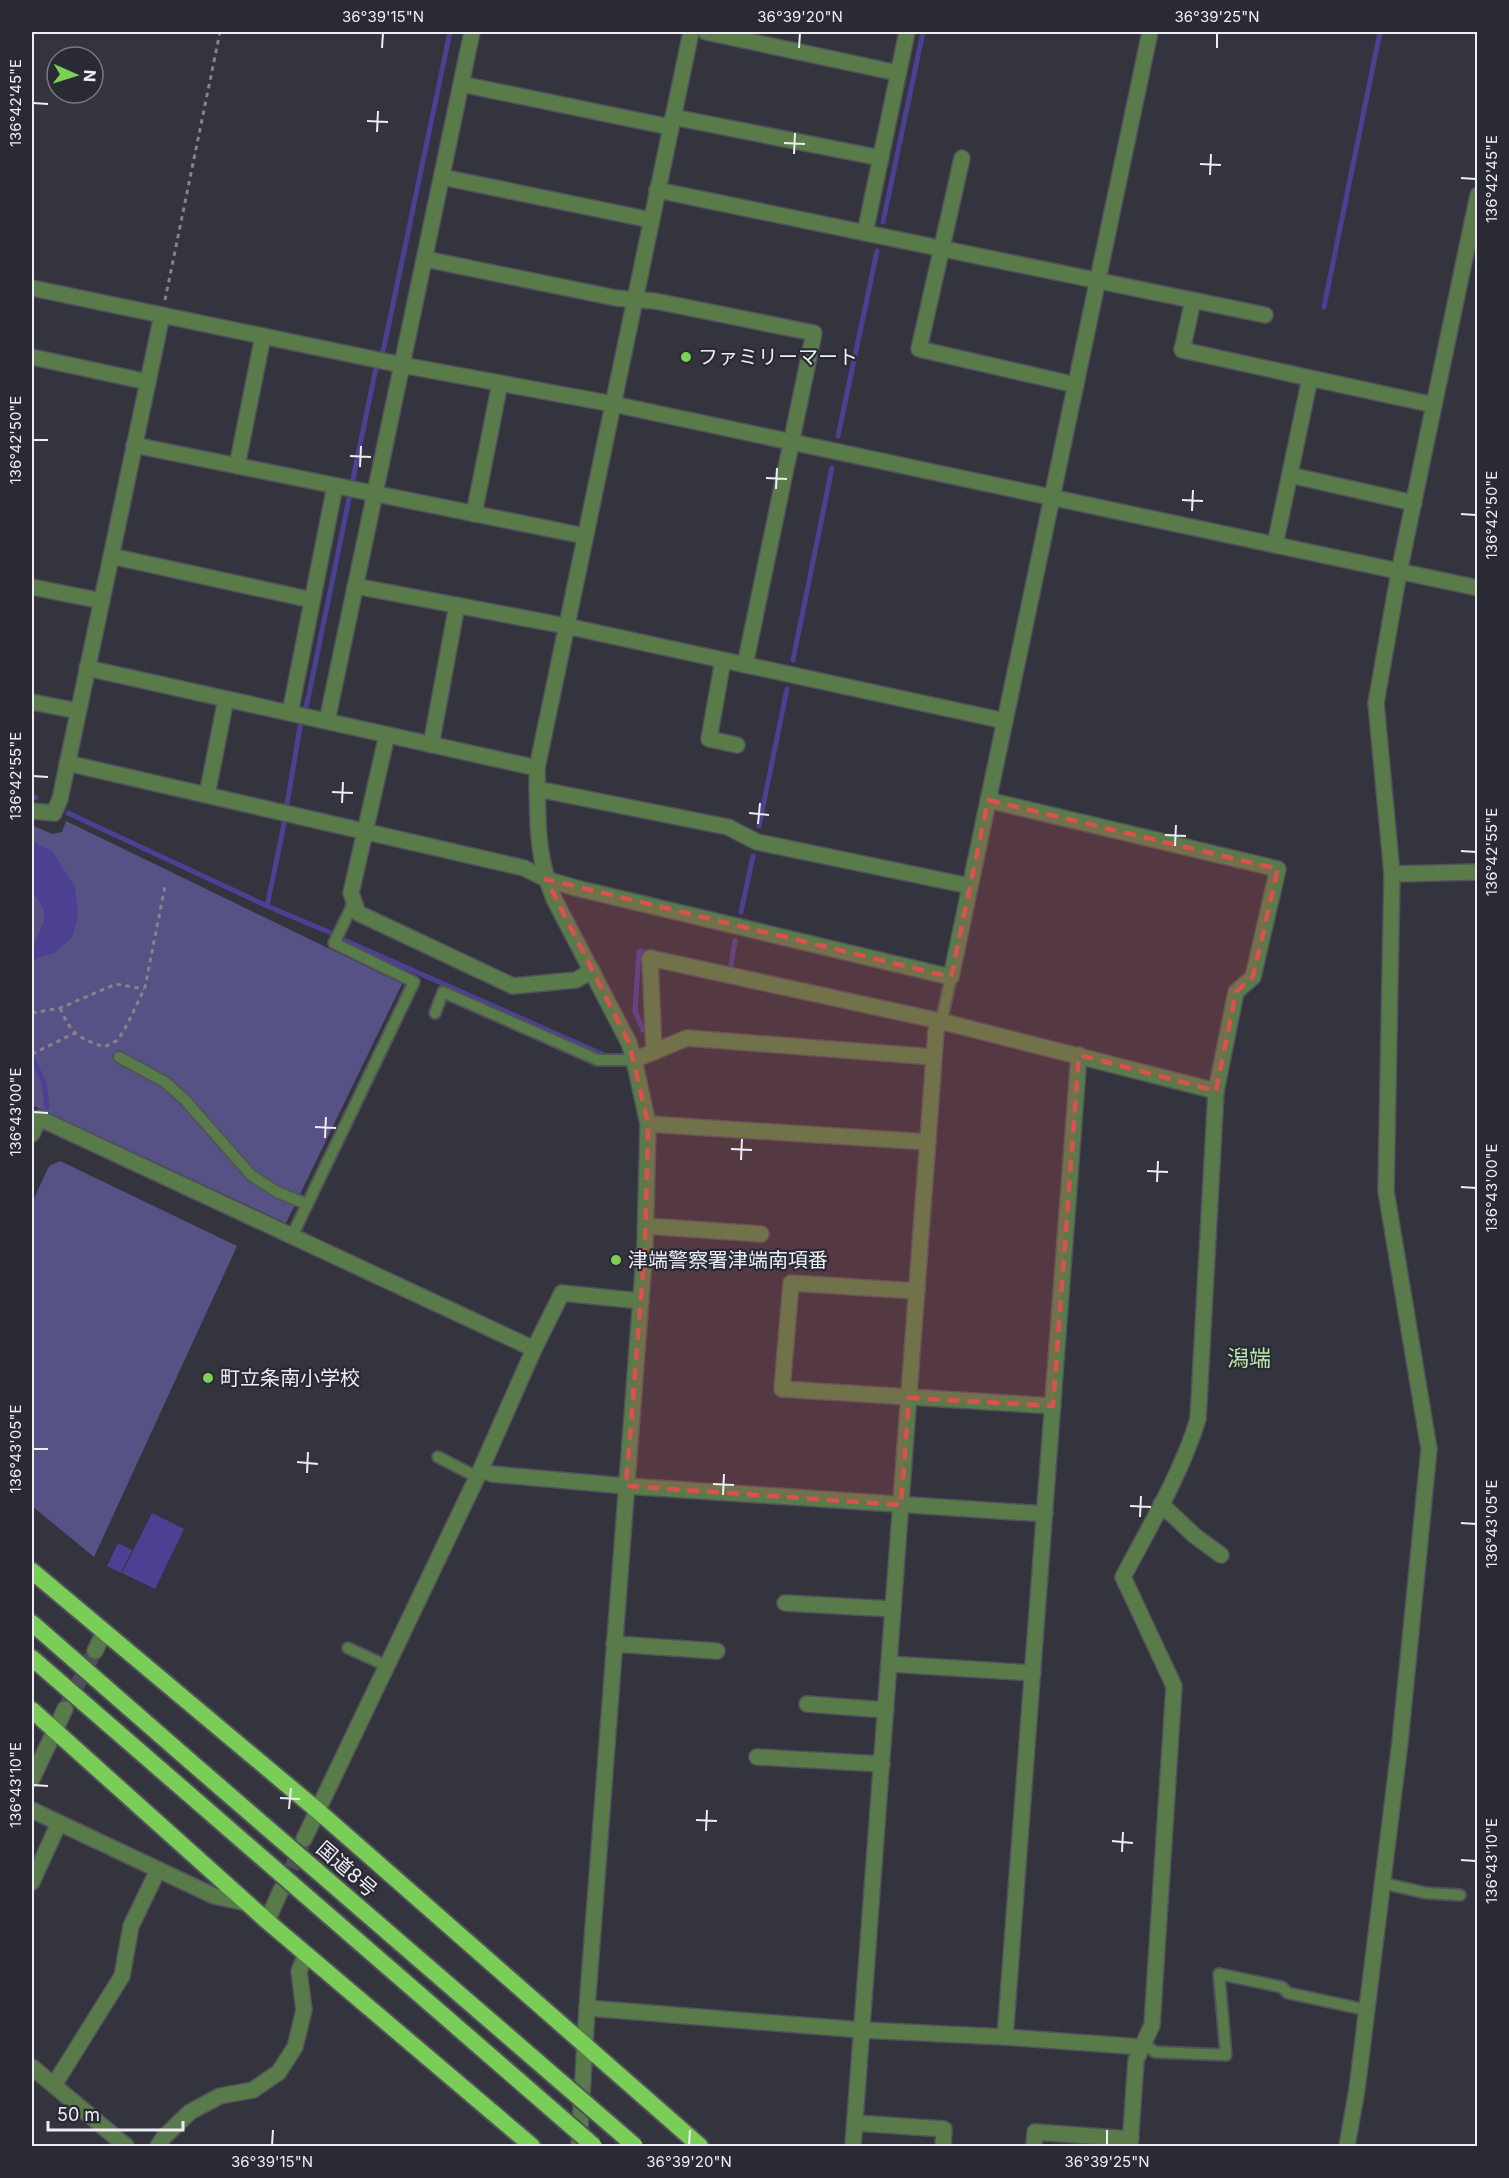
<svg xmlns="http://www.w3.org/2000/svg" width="1509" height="2178" font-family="Inter,'Noto Sans JP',sans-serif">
<rect width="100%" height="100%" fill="#34343f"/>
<!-- green -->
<g fill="#565286">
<polygon points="66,821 402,984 286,1223 34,1106 32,1111 32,825 52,834 62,832"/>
<polygon points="60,1161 237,1246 94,1557 32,1506 32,1203 49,1166"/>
</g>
<!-- water -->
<g fill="#4b4092">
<path d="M32,841L52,851L75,887L78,914L73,936L55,953L34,958L32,955C32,937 52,923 41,904C38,899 36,896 32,893Z"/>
<polygon points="152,1513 184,1529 155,1589 122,1573"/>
<polygon points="118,1543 132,1550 121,1573 107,1566"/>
</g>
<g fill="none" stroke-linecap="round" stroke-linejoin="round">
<!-- stream -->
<g stroke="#4b4092" stroke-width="5">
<polyline points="883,222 923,32"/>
<polyline points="1324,307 1380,32"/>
<polyline points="838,436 877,251"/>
<polyline points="793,660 832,468"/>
<polyline points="32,796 36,798"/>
<polyline points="68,813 267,906 331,933"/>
<polyline points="759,826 787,689"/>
<polyline points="267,906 282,834 300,727 308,699 375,372 384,347 450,32"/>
<polyline points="741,912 753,856"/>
<polyline points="344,940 602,1054"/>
<polyline points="32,959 34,958"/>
<polyline points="725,969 730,970 735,941"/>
<polyline points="643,1030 635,1011 639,951 652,954"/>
<polyline points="33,1060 44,1083 47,1107"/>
</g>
<!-- minor-tunnel -->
<g stroke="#50505a" stroke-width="15" stroke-dasharray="15 8" stroke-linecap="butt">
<polyline points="65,1709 95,1651"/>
<polyline points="282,1889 302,1845"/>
</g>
<!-- service casing -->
<g stroke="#52525c" stroke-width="14">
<g id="service">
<polyline points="435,1013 443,992 598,1060 634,1060"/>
<polyline points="938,1028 943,1014 951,977"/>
<polyline points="119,1057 165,1082 185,1100 251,1175 277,1192 307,1204"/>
<polyline points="292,1236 414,982 334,943 354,902"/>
<polyline points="438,1457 477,1477"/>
<polyline points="348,1648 387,1666"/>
<polyline points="1382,1883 1426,1893 1460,1895"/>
<polyline points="1144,2043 1155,2052 1226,2055 1219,1974 1282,1987 1288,1993 1367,2010"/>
</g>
</g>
<!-- minor casing -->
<g stroke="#52525c" stroke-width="18">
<g id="minor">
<polyline points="706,32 898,73"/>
<polyline points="461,84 670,127"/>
<polyline points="673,117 881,158"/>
<polyline points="962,158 919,349 1076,385"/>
<polyline points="442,177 651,220"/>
<polyline points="657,190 1265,315"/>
<polyline points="865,233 907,32"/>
<polyline points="425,259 616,298 655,301 814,333 745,665"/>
<polyline points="32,288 402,365 613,404 1478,588"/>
<polyline points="1193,301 1182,350 1434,405"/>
<polyline points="32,357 148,382"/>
<polyline points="134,445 585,536"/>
<polyline points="237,466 263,336"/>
<polyline points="1290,475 1414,503"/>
<polyline points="474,514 500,383"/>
<polyline points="1275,545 1310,378"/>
<polyline points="111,556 312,600"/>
<polyline points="1399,572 1478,195"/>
<polyline points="355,586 566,626 1005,721"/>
<polyline points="32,587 102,601"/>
<polyline points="723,660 709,739 737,745"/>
<polyline points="87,668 537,768"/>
<polyline points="32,702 78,711"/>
<polyline points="290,713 335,486"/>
<polyline points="327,721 472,32"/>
<polyline points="387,735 351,893 358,913 513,986 576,980 592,971"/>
<polyline points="431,745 457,605"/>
<polyline points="67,763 524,868 546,879 576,888 951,977 1150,32"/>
<polyline points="537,789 728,827 757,842 970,886"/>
<polyline points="207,795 226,699"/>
<path d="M988,800L1278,869L1253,977L1236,992L1216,1091L1198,1419C1182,1472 1149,1528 1123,1577L1174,1686L1152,2025L1136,2060L1130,2146"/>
<polyline points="32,811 54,813 60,799 162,315"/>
<polyline points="1392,874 1478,872"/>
<polyline points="654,1052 650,958 940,1021 1216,1091"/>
<polyline points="634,1060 687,1038 934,1057"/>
<polyline points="648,1124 928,1142"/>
<polyline points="32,1134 39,1118 534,1349"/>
<polyline points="646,1226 761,1234"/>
<polyline points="917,1291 791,1283 782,1389 1053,1406"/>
<polyline points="481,1469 492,1474 626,1486 1045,1514"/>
<polyline points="1161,1504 1195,1536 1221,1555"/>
<polyline points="785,1603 893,1609"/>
<polyline points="614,1644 717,1651"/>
<polyline points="95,1651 104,1632"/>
<polyline points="889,1664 1033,1673"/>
<polyline points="807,1704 886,1710"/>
<polyline points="757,1757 882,1764"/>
<polyline points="32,1779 65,1709"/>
<polyline points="32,1810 214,1896 246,1903"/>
<polyline points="304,1839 481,1469 534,1349 562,1293 641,1301"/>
<polyline points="32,1882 59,1823"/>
<polyline points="267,1921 281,1890"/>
<polyline points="587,2008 862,2030 1005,2037 1142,2047"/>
<polyline points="1005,2037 1079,1055"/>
<polyline points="32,2067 126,2146"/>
<polyline points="54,2085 122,1976 131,1926 158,1870"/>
<polyline points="855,2123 944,2129 943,2146"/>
<polyline points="158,2146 164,2137 190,2112 220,2096 253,2090 279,2072 295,2047 304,2010 299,1971 306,1954"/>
<polyline points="853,2146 936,1031"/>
<polyline points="1034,2146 1035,2132 1131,2139"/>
</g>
</g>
<!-- tertiary casing -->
<g stroke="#52525c" stroke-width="18">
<g id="tertiary">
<path d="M579,2146L587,2008L645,1245L648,1124L634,1060L629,1043L554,899C535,853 538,816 537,768L691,32"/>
<polyline points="1347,2146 1357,2089 1400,1742 1429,1449 1386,1191 1392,874 1376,703 1399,572"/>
</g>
</g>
<!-- trunk casing -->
<g stroke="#52525c" stroke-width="20">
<g id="trunk">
<polyline points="32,1571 317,1810 700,2146"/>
<polyline points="32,1623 191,1762"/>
<polyline points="32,1658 176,1783"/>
<polyline points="32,1710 267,1921 532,2146"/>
</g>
</g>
<!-- path -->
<g stroke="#83838c" stroke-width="3" stroke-dasharray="4.5 4.5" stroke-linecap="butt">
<polyline points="165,300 220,32"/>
<path d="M60,1008C72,1035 77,1037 104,1047L118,1040L128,1023L145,987L165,886"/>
<polyline points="32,1013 60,1008 116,984 144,989"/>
<polyline points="32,1054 75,1033"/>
</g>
<!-- service -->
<use href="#service" stroke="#587b49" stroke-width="10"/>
<!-- minor -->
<use href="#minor" stroke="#587b49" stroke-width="15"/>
<!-- tertiary -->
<use href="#tertiary" stroke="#587b49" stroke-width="15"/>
<!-- trunk -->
<use href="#trunk" stroke="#7acd56" stroke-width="16"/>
<!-- trunk-bridge casing -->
<g stroke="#52525c" stroke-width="20" stroke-linecap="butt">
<g id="trunk-bridge">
<polyline points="191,1762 635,2146"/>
<polyline points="176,1783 594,2146"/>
</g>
</g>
<!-- trunk-bridge -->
<use href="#trunk-bridge" stroke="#7acd56" stroke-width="16"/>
</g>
<!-- marked area -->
<path fill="#db5051" fill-opacity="0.2" stroke="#db5051" stroke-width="4.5" stroke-dasharray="12 8" stroke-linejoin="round" d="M988,800L1278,869L1253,977L1236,992L1216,1091L1079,1055L1053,1406L909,1398L901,1505L626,1486L645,1245L648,1124L629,1043L546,879L951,977Z"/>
<!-- ticks -->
<path fill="none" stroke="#edeef4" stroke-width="2" d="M382,48L383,33M799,48L800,33M1217,48V33M33,103L48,104M367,121L388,122M377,132L378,111M784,143L805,144M794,154L795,133M1200,164L1221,165M1210,175L1211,154M1461,178L1476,179M33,440H48M350,456L371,457M360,467L361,446M766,478L787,479M776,489L777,468M1182,500L1203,501M1192,511L1193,490M1461,514L1476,515M33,776L48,777M332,792L353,793M342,803L343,782M749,813L769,815M758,824L760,803M1165,835L1186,836M1175,846L1176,825M1461,851L1476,852M33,1112L48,1113M315,1127L336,1128M325,1138L326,1117M731,1149L752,1150M741,1160L742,1139M1147,1171L1168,1172M1157,1182L1158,1161M1461,1187L1476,1188M33,1449H48M297,1462L318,1464M307,1473L308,1452M713,1484L734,1485M723,1495L724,1474M1130,1506L1151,1507M1140,1517L1141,1496M1461,1523L1476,1524M33,1785L48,1786M280,1798L300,1799M289,1809L291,1788M696,1820L717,1821M706,1831L707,1810M1112,1841L1133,1843M1122,1852L1123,1832M1461,1860L1476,1861M272,2145L273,2130M689,2145L690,2130M1107,2145V2130"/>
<!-- markers -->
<g fill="#7cd155" stroke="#2a2a34" stroke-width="2">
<circle cx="686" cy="357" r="6"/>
<circle cx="616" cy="1260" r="6"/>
<circle cx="208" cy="1378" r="6"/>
</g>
<g text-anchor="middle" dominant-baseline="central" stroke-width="4.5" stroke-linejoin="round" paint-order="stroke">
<!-- poi labels -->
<g font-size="20" fill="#edeef4" stroke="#2a2a34" text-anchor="start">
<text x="698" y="357">ファミリーマート</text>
<text x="628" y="1260">津端警察署津端南項番</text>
<text x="220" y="1378">町立条南小学校</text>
</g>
<!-- street labels -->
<g font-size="20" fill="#edeef4" stroke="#2a2a34">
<text transform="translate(347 1869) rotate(41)">国道8号</text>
</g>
<!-- quarter labels -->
<g font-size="22" fill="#b7e6a5" stroke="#2a2a34">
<text x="1249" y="1358">潟端</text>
</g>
</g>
<!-- border -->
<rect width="1509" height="2178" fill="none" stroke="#2a2a34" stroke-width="66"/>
<!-- north arrow -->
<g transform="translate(75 75) rotate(93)"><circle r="28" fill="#2a2a34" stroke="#787881" stroke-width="1.5"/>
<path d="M0-4.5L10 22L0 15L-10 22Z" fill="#7cd155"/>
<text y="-9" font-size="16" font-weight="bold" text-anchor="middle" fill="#edeef4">N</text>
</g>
<!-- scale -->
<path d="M48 2121v9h135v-9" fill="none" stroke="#edeef4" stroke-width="3"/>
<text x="57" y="2121" font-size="18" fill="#edeef4" stroke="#2a2a34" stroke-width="4.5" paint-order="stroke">50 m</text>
<rect x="33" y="33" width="1443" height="2112" fill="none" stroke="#edeef4" stroke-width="2"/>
<g font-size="15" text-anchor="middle" fill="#edeef4">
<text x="383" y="22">36°39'15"N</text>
<text x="800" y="22">36°39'20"N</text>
<text x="1217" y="22">36°39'25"N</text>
<text transform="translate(16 103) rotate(-90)" y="5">136°42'45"E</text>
<text transform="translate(1492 179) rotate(-90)" y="5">136°42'45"E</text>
<text transform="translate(16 440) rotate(-90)" y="5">136°42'50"E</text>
<text transform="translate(1492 515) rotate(-90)" y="5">136°42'50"E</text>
<text transform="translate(16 776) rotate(-90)" y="5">136°42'55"E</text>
<text transform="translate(1492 852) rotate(-90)" y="5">136°42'55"E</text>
<text transform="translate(16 1112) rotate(-90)" y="5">136°43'00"E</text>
<text transform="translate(1492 1188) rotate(-90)" y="5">136°43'00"E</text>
<text transform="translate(16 1449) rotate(-90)" y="5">136°43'05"E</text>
<text transform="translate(1492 1524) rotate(-90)" y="5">136°43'05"E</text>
<text transform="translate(16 1785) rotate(-90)" y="5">136°43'10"E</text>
<text transform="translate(1492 1861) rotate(-90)" y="5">136°43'10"E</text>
<text x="272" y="2167">36°39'15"N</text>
<text x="689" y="2167">36°39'20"N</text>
<text x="1107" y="2167">36°39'25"N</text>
</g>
</svg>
